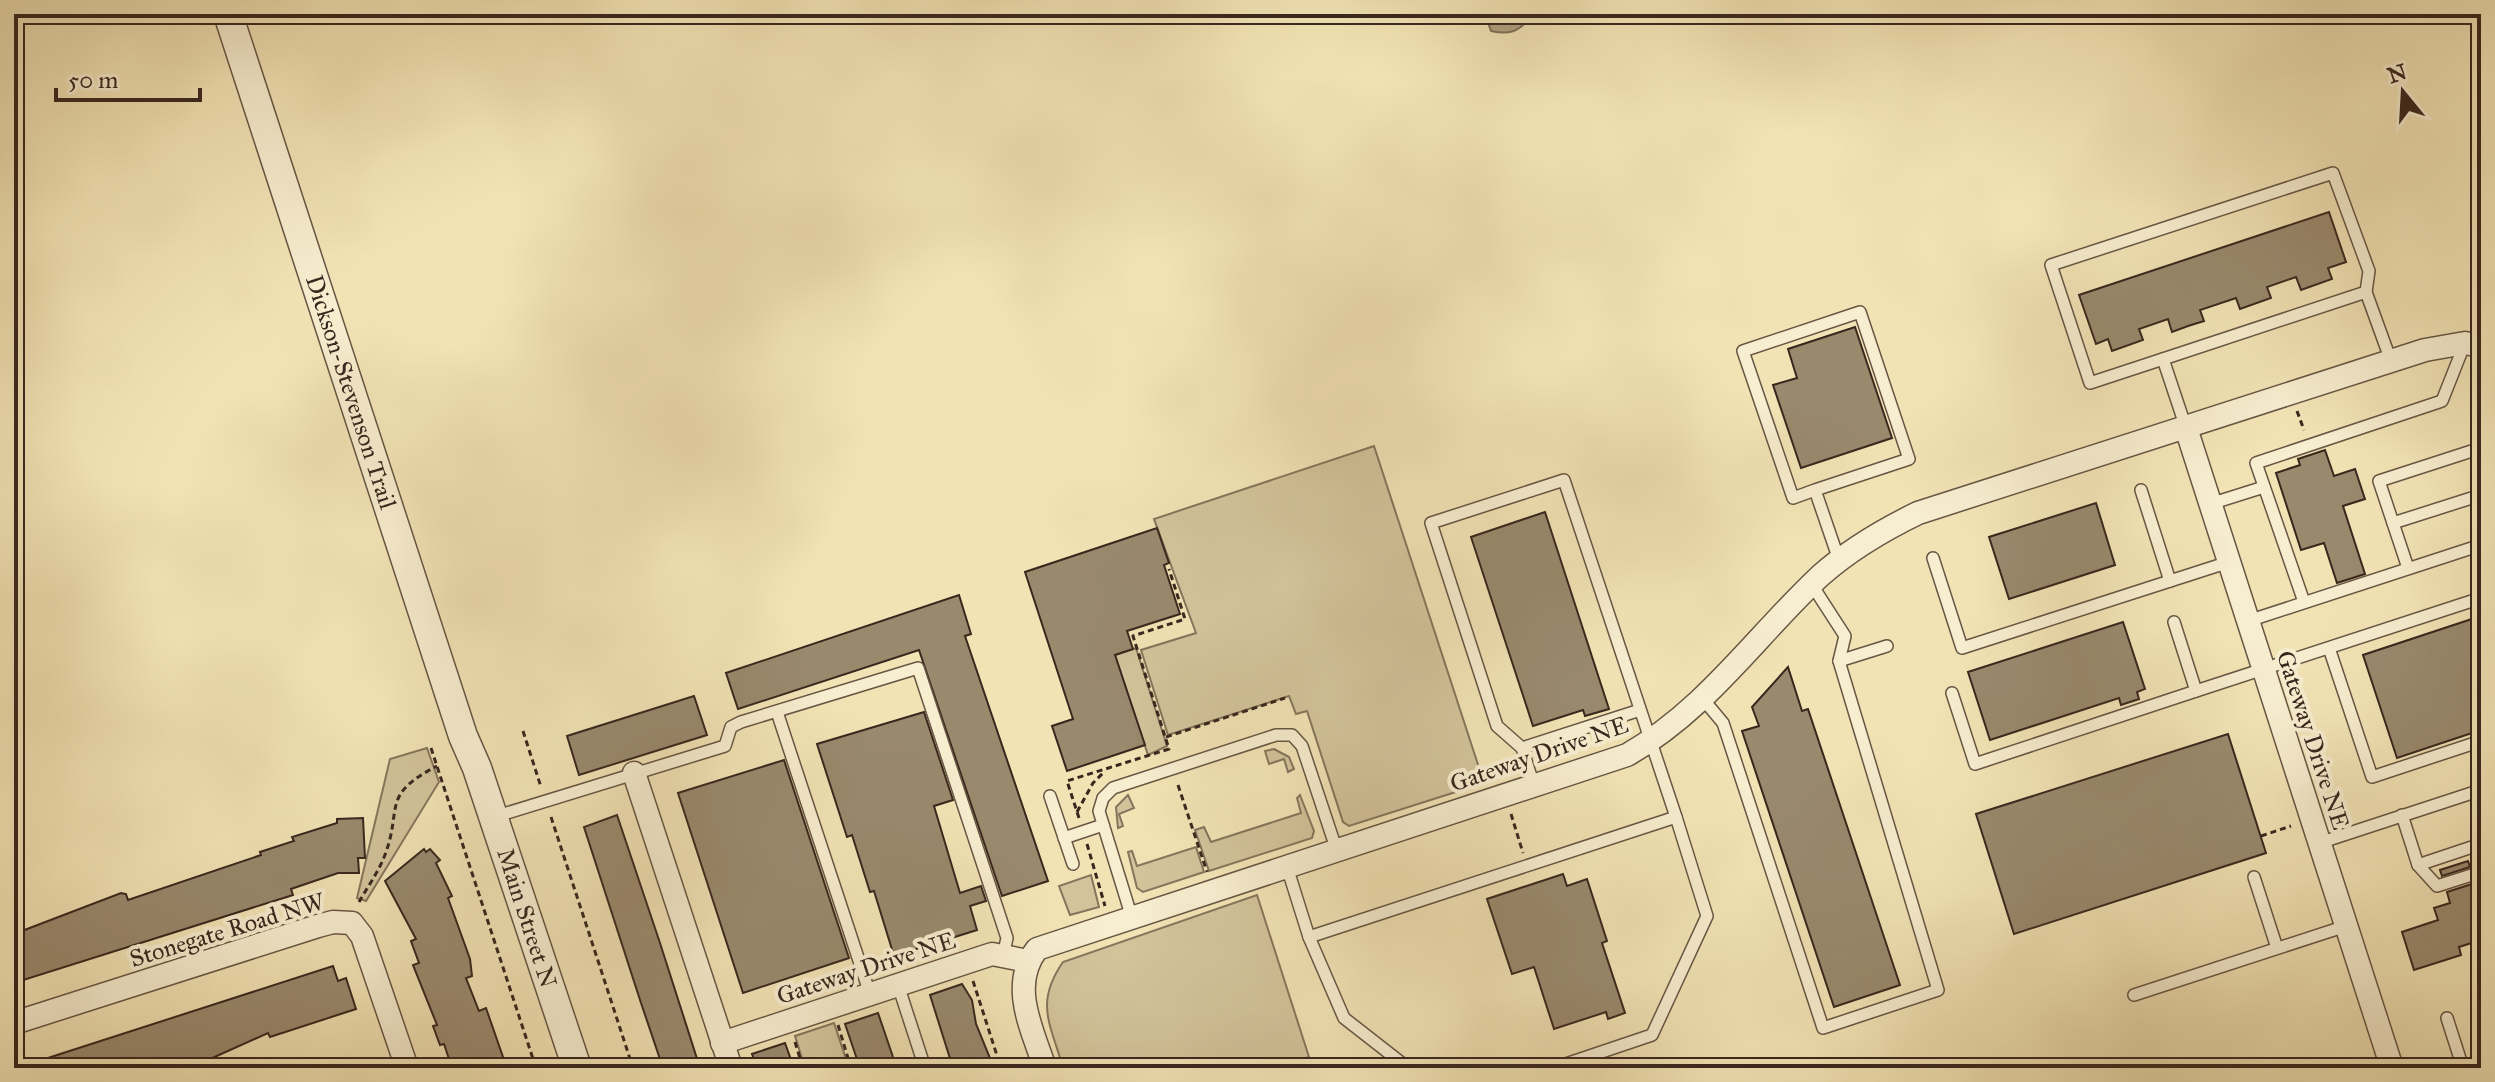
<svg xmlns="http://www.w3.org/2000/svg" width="2495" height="1082" font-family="'IM FELL Great Primer',serif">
<rect width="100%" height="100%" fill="#f2e3b5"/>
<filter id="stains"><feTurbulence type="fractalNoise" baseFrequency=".0025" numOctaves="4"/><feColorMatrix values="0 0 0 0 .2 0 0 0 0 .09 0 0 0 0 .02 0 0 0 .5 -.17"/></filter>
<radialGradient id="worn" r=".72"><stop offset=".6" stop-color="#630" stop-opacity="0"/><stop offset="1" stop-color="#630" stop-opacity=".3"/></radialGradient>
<!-- green -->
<g fill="#d3c39b" stroke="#86755c" stroke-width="2">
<polygon points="1374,446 1484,783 1349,826 1343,822 1307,711 1296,714 1289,696 1168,735 1141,650 1196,633 1154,519"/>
<polygon points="1136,648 1167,746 1148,755 1115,655"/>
<polygon points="427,748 439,782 366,901 357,898 390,759"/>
<polygon points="1274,749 1289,757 1294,769 1288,772 1284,759 1269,764 1265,751"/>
<polygon points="1128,795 1134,808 1119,814 1123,826 1118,828 1116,807"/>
<polygon points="1300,795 1314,831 1312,838 1209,871 1195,830 1204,827 1211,842 1301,813 1297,798"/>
<polygon points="1196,847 1204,872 1143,892 1137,888 1128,852 1132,851 1137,866"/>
<polygon points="1091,875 1099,907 1070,915 1059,886"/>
<path d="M1257,895L1309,1057L1277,1068H1063C1051,1024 1034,1004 1063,962Z"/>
<polygon points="834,1023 849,1068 805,1068 795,1036"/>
</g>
<!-- water -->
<path fill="#b3a382" stroke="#82715a" stroke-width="2" d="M1485,14H1530V18C1518,32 1509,35 1491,31Z"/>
<!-- building -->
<g fill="#99896d" stroke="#39271e" stroke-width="2">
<polygon points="2329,212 2346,262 2328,268 2332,279 2301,290 2296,277 2267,287 2271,298 2240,309 2236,298 2200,310 2204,321 2188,326 2172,332 2168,319 2139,329 2143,340 2112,351 2108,339 2096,344 2079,295"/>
<polygon points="1855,327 1892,438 1801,468 1773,385 1797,378 1788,349"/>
<polygon points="2325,450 2334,476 2355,469 2365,499 2343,506 2365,574 2337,583 2324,543 2301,550 2276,473 2300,465 2298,459"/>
<polygon points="2096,503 2115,565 2009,599 1989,537"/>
<polygon points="1545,512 1609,709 1585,716 1583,710 1533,726 1471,537"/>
<polygon points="1157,528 1169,563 1164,565 1180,614 1127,631 1133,649 1115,655 1145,745 1067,771 1052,726 1073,719 1025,572"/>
<polygon points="959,595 971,634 965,636 1048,881 1002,896 919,650 738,709 726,673"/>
<polygon points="2481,616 2481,730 2397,758 2363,655"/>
<polygon points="2123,622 2145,689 2137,692 2139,699 2121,705 2119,698 1990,740 1968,672"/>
<polygon points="1788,667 1802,711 1808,709 1900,985 1834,1007 1742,731 1759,726 1752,707"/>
<polygon points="694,696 707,735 579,775 567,736"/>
<polygon points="924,712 953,800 934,806 960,893 981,886 986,901 970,906 977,930 894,956 874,891 870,892 852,835 847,837 817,744"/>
<polygon points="2228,734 2266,853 2014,934 1976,814"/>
<polygon points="784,760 849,958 743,993 678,793"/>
<polygon points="617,815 660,943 700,1068 663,1068 641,1003 584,827"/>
<polygon points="363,818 365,858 358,858 359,873 338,873 291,889 293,895 14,983 14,934 121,893 126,894 128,900 261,855 260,852 294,841 292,837 337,823 337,819"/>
<polygon points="424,849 426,852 430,849 440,860 436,863 452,896 448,898 470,959 472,976 466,978 479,1011 486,1008 504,1060 493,1068 452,1068 444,1044 440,1045 433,1026 437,1025 413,965 419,963 411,941 416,939 385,881"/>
<polygon points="2468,861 2470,867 2442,876 2440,870"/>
<polygon points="1563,874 1567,886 1587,879 1607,941 1602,943 1625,1013 1608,1019 1606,1012 1554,1029 1534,967 1512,974 1487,899"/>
<polygon points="2475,883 2481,902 2481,940 2459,947 2461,955 2414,970 2402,932 2438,920 2434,908 2450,903 2447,892"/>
<polygon points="333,966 338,981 346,978 356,1009 270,1037 268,1033 199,1064 182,1068 28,1068 27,1065 54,1056"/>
<polygon points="962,984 972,1000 976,1024 994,1068 953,1068 930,995"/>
<polygon points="878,1013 892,1054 896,1068 860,1068 845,1024"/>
<polygon points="785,1043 794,1068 757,1068 752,1054"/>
</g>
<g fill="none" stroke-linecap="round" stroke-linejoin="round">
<!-- service casing -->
<g stroke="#675644" stroke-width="14">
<g id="service">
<polyline points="2163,359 2090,383 2051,265 2333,173 2369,271 2366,292"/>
<polyline points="2186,428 2163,359 2366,292 2391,361"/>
<polyline points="1815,490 1909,459 1860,312 1743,351 1793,498 1815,490 1839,560"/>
<polyline points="2141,490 2170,581 2229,562"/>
<polyline points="2210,504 2264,487"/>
<polyline points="2393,523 2481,495"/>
<polyline points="1933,558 1962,648 2170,581"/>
<polyline points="2408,568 2379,481 2481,448"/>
<polyline points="1812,585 1845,636 1839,661"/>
<polyline points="2304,602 2256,463 2442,401 2465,343"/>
<polyline points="2248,621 2481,545"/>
<polyline points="2174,622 2196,691 2481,598"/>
<polyline points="2329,648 2372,777 2481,741"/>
<polyline points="1952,693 1975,764 2196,691"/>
<polyline points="1703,699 1723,723 1823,1028 1938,990 1839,661 1887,646"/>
<polyline points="777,712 870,994"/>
<polyline points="1522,748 1640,710"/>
<polyline points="1050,796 1073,864"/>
<polyline points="2402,815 2418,865 2481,844"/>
<polyline points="494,817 725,746 731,727 741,722 918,668 1007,938 1003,956"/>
<polyline points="1064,838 1103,825"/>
<polyline points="2319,843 2481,790"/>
<polyline points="2418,865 2437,886 2481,872"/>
<polyline points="1287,867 1309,937 1676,817 1564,480 1431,523 1497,726 1522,748 1534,786"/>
<polyline points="2254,877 2277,948"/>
<polyline points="1132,918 1099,811 1103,798 1113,788 1276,735 1292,735 1302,746 1337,851"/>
<polyline points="1309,937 1344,1018 1408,1068"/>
<polyline points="898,985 925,1068"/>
<polyline points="2134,995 2346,926"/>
<polyline points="2447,1018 2463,1068"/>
<polyline points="1554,1068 1652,1035 1707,916 1676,817"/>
</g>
</g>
<!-- minor casing -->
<g stroke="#675644" stroke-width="25">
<g id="minor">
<polyline points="2186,428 2392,1068"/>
<polyline points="634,773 731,1068"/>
<polyline points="14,1023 318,926 333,922 352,923 362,936 407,1068"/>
<polyline points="722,1043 992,954 1028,961"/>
<path d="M1045,1068C1032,1029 1009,985 1037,949L1627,755C1706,710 1755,637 1820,576C1849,550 1883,530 1918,513L2425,350L2465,343L2481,346"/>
</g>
</g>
<!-- tertiary casing -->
<g stroke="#675644" stroke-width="31">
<polyline id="tertiary" points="228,14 463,736 477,768 577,1068"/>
</g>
<!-- path -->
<g stroke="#39271e" stroke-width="3" stroke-dasharray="6 4" stroke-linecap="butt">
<polyline points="2297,411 2304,430"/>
<polyline points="523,731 541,787"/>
<polyline points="1166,737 1285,698"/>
<polyline points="431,748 536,1068"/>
<polyline points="1178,785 1207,872"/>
<polyline points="1077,812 1093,783 1105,771"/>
<polyline points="1511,814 1523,853"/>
<polyline points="551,817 633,1068"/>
<polyline points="1079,818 1067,781 1169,749 1133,636 1185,619 1169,569"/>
<polyline points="2261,836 2291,826"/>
<polyline points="1087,844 1105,906"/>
<path d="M359,902C368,886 380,870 386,852C402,807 381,795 437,766"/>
<polyline points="973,981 1001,1068"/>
<polyline points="838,1025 851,1068"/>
<polyline points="795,1042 803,1068"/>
</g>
<!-- service -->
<use href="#service" stroke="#f7edcf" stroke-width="11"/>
<!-- minor -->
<use href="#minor" stroke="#f7edcf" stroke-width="22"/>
<!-- tertiary -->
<use href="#tertiary" stroke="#f7edcf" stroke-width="28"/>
</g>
<g text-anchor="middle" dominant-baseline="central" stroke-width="8" stroke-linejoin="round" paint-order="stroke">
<!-- street labels -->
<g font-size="24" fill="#39271e" stroke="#f7edcf">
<text transform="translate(351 392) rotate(72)">Dickson-Stevenson Trail</text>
<text transform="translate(2313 740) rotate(72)">Gateway Drive NE</text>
<text transform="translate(1539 754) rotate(-19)">Gateway Drive NE</text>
<text transform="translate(527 918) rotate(72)">Main Street N</text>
<text transform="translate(227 930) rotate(-17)">Stonegate Road NW</text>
<text transform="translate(866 968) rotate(-18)">Gateway Drive NE</text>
</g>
</g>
<!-- margin -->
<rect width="2495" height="1082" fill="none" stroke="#f2e3b5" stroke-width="48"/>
<rect x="16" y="16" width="2463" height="1050" fill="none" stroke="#39271e" stroke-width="4"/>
<rect x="24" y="24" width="2447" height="1034" fill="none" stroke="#39271e" stroke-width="2"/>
<!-- north arrow -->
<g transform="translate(2403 92) rotate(342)" stroke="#f7edcf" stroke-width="6" paint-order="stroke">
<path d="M0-6L14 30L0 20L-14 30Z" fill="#39271e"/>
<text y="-12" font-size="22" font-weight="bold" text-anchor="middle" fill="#39271e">N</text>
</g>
<!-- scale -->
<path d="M56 88v12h144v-12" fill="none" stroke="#39271e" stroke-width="4"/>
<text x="68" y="88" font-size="24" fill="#39271e" stroke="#f7edcf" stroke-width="6" paint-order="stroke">50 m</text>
<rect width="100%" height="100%" filter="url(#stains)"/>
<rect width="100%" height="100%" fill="url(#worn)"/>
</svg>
